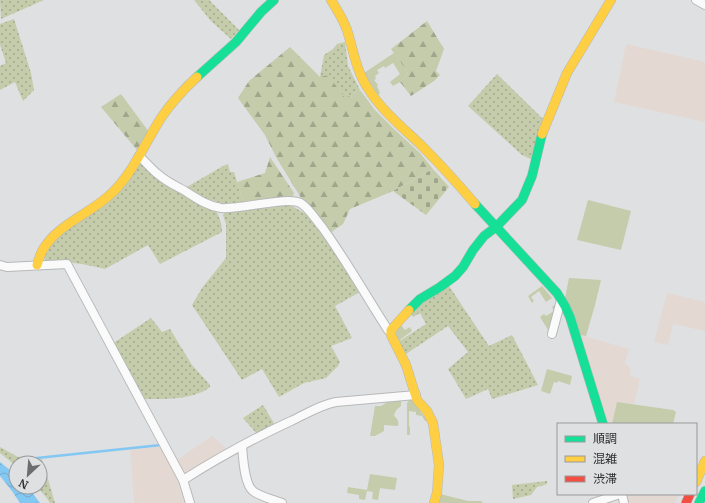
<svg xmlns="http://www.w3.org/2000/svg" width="705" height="503" font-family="Merriweather,'Noto Sans JP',serif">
<defs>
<pattern id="grass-dots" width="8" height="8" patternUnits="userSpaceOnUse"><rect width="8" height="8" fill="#c4ccab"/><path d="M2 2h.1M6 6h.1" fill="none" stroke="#a0a68c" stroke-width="1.8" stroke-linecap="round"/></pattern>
<pattern id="forest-firs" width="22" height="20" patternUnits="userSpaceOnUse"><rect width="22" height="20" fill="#c4ccab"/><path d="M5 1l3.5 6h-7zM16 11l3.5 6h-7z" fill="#a0a68c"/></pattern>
<pattern id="cemetery-stones" width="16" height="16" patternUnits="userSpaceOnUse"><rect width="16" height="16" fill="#c4ccab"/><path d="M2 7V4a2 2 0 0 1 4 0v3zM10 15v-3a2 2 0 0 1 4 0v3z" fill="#a0a68c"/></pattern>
<pattern id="water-waves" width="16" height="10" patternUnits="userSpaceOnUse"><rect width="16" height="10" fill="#83c7f3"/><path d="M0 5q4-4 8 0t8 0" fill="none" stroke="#71abd1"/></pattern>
</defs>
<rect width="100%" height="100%" fill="#dfe0e1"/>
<!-- commercial -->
<g fill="#e4d8d2">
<polygon points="626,44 705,62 705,122 614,102"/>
<polygon points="667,293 705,302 705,331 673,324 668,345 654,342"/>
<polygon points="580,335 629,349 625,363 630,368 631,376 640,379 634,404 617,402 612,424 607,424"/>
<polygon points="212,436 228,450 187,474 184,473 176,461"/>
<polygon points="160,446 175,473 184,503 134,503 130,450"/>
<polygon points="626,494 679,494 675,503 628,503"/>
</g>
<!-- grass -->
<g fill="url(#grass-dots)">
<polygon points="0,0 44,0 1,19"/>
<polygon points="194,0 210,0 210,1 239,30 231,39 211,21"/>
<polygon points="14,19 31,73 34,90 23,101 15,82 0,90 0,66 6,63 0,45 0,24"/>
<polygon points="345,42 348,66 360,90 345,98 328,76 320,77 324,55 333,49 337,44"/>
<polygon points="497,74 544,120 533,160 522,155 468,106"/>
<path d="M140,163L143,164C161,179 179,194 200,204C205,206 209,209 215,209C219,216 222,223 222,232L160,264L148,245L105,269C86,264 66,261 46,261L43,257L50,245Z"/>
<polygon points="228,164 230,172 234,172 243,202 228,205 207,199 187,187 223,166"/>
<path d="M285,204L294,207L307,215L343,264L360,292L335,306L352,338L331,346L340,362L338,366L326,378L304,383L279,397L262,369L242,380L192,305L202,288L226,258V224L223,215L225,212C237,213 248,209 259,207C268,205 276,205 285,204Z"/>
<polygon points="449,286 489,346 512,335 538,385 492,399 488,389 466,399 448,369 468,352 448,326 406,354 398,342 426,324 420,313 413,317 410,313 418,305"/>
<path d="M151,318L162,332L170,329L192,365L210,385V387C207,389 203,392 199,393C182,400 162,399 144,399L112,344Z"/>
<polygon points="263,405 275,425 257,434 243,418"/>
<polygon points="0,447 18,457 32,456 32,463 16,463 16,466 0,453"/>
<polygon points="42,459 55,503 50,503 46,497 37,487 40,487 40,463 36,463 36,461"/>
<polygon points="547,481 547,484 537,487 531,495 513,499 512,485"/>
</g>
<!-- forest -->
<g fill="url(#forest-firs)">
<polygon points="427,21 444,49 436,71 440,75 434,81 411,96 400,82 408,73 391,49"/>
<polygon points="290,47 320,77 328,75 345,98 360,90 375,110 394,129 420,153 433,169 393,191 350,209 343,224 330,233 301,198 276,157 265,135 238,98 249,81"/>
<polygon points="121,94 149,132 137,150 101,107"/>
<polygon points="270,157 294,193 293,196 243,202 237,182 265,173"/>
</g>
<!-- cemetery -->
<polygon fill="url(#cemetery-stones)" points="433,169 449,187 426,215 393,191"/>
<!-- garden -->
<g fill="#c4ccab">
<polygon points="394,53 408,73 400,82 393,86 390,82 400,74 393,63 385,68 384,66 377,70 379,73 375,76 376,79 374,80 378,85 377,86 380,93 378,95 364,73"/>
<polygon points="588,200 631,211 621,250 577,240"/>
<polygon points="569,278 601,280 595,305 586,336 580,335 565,298"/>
<polygon points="542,286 552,298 546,302 539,291 531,297 534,301 532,303 528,296"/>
<polygon points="556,304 550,333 540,317 544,314 546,316 554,311 552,307"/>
<polygon points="400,324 405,330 410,327 412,331 397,342 394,332"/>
<polygon points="547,369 572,376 570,385 558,381 557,383 554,382 550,394 541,391"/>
<polygon points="410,399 412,399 427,421 425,421 422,416 416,415 416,412 409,411 409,426 410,427 410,435 407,435 407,403"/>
<path d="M399,400L401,401V406C397,409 395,411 394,416C398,419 399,422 398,426L384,425V431L375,436H370L375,406H381L389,401Z"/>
<polygon points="617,402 673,410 676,412 673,424 612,424"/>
<polygon points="370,474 397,478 395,490 380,488 378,500 372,499 373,492 367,491 365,500 359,499 359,495 347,493 348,487 367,490"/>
<polygon points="440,494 468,501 481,501 483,503 437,503"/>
</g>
<!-- water -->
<polygon fill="url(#water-waves)" points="0,462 16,475 16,487 28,487 40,503 20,503 12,491 0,476"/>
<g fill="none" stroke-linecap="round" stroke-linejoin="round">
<!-- stream -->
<g stroke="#83c7f3" stroke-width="2.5">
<polyline points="37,458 161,445"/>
<polyline points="18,460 30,459"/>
</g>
<!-- street casing -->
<g stroke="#b7b8b9" stroke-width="10">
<g id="street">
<polyline points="696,0 705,5"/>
<path d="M139,156C146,162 152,170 159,175C167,182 176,186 185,191C196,198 207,206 221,208C240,210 290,195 302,204C310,210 316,220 322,227C346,260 366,296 388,330L391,332"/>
<polyline points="0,265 7,267 67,264 183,480 190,503"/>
<polyline points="552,334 561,300"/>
<path d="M242,446C243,456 244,484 253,491C259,496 274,500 282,503"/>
<path d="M183,480C218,458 254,438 291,421C306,414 320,405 336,402L416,395"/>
<polyline points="622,494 624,503"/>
<polyline points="593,503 620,494"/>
</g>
</g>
<!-- fast casing -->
<g stroke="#b7b8b9" stroke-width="10">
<g id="fast">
<polyline points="197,77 236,42 261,12 274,0"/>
<polyline points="475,204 557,293 565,306 570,317 603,424"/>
<polyline points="409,310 420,299 440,287 455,276 463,267 473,250 484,236 496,227 522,200 532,176 542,134"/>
<polyline points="699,503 705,491"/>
</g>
</g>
<!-- slow casing -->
<g stroke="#b7b8b9" stroke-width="10">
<g id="slow">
<path d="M331,0C337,10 343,19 347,30C353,49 356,70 367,87C381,110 402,127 421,145C440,164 458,184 475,204"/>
<polyline points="542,134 567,73 611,0"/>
<path d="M37,265C39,258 41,251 46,245C61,223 93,212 113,192C134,171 145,143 161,118C171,103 184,89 197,77"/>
<polyline points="409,310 391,330 391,335 406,365 417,400 427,411 433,423 439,465 437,493 434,503"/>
<polyline points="696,482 705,461"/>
</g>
</g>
<!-- jam casing -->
<g stroke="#b7b8b9" stroke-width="10">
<polyline id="jam" points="686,503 690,494"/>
</g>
<!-- street -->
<use href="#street" stroke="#fafafa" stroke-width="8"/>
<!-- fast -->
<use href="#fast" stroke="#16e098" stroke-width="9"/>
<!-- slow -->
<use href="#slow" stroke="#ffcf43" stroke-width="9"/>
<!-- jam -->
<use href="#jam" stroke="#f24e42" stroke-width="9"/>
</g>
<!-- legend -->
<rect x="557" y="423" width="140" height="72" fill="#dee0e2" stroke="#98999b"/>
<rect x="565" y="436" width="20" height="6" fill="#16e098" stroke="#98999b"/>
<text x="593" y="443" font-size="12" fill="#2f2f30">順調</text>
<rect x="565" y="456" width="20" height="6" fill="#ffcf43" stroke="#98999b"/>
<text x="593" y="463" font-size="12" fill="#2f2f30">混雑</text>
<rect x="565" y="476" width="20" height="6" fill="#f24e42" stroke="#98999b"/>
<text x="593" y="483" font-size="12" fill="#2f2f30">渋滞</text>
<!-- north arrow -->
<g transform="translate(28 475) rotate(206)"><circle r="19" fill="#dee0e2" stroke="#98999b"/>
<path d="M0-3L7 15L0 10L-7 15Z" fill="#6d6d6e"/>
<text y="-6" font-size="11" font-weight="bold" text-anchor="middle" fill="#2f2f30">N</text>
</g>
</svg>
